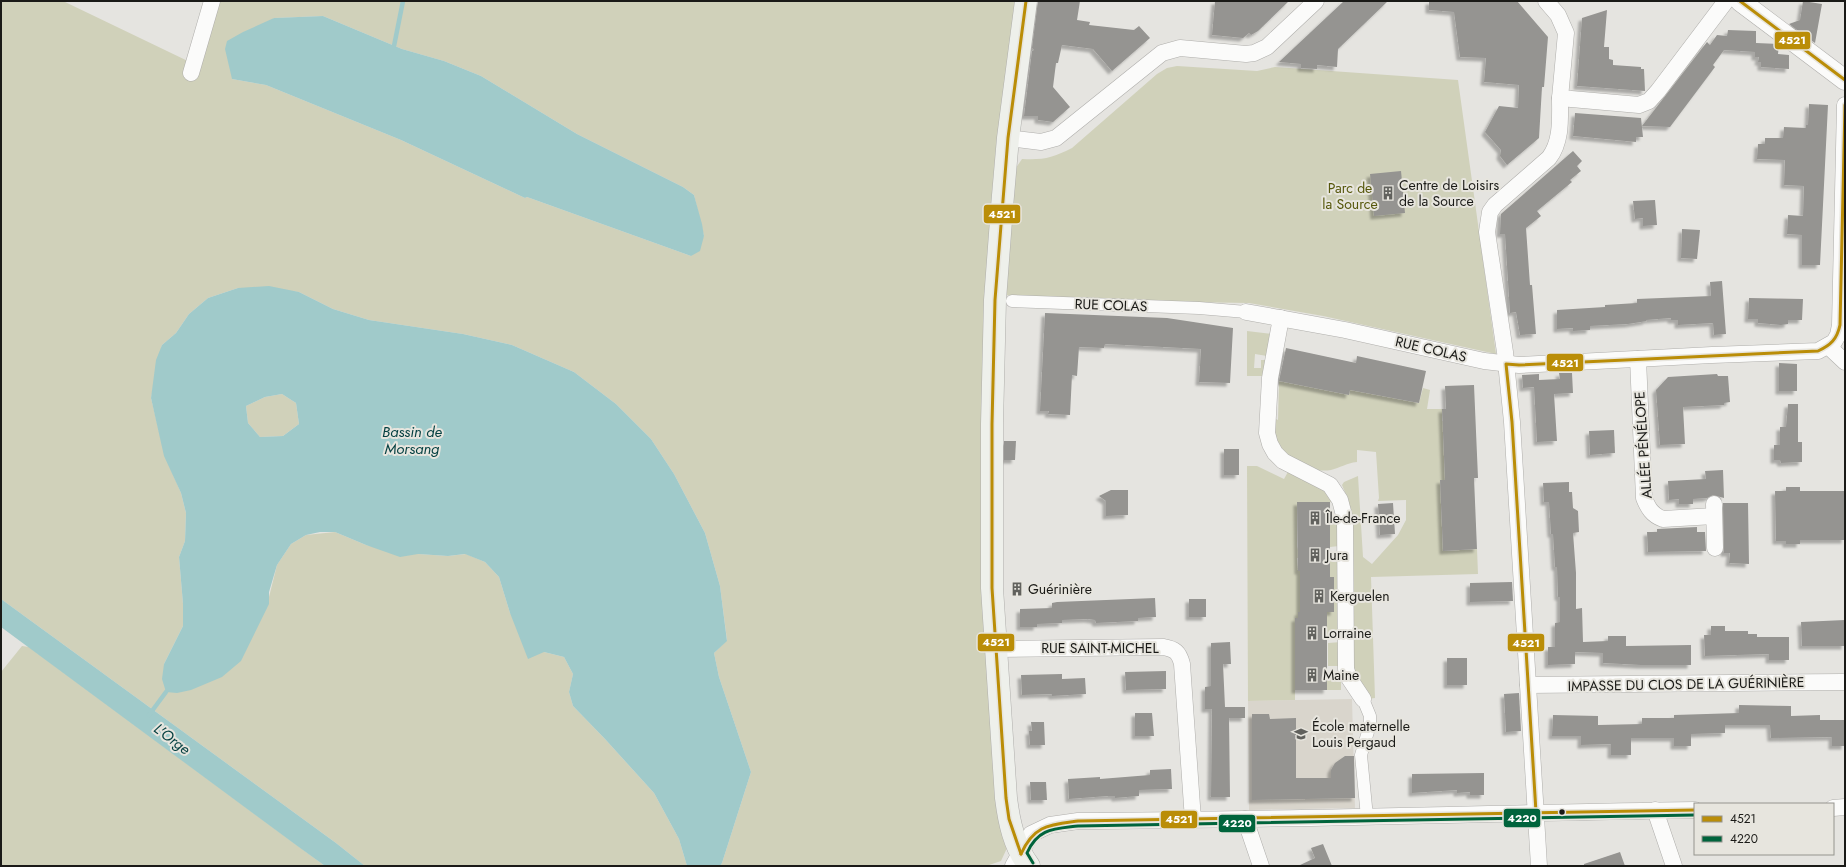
<svg xmlns="http://www.w3.org/2000/svg" width="1846" height="867" font-family="Jost,sans-serif">
<defs>
<filter id="shadow"><feDropShadow dx="-3.5" dy="3.5" stdDeviation="1" flood-color="#0004"/></filter>
</defs>
<rect width="100%" height="100%" fill="#e5e4e0"/>
<!-- built -->
<polygon fill="#d9d5cc" points="1352,699 1355,808 1249,810 1248,701"/>
<!-- green -->
<g fill="#d0d1ba" fill-rule="evenodd">
<path d="M1,1H63L194,64L212,1H1019L988,255L1007,848L1001,861L986,866H720L722,863L751,772L719,677L714,653L727,640L720,586L705,533L674,474L651,439L616,404L574,372L512,345L463,334L369,320L333,309L299,292L238,288L208,298L189,314L176,333L162,345L151,398L165,456L181,493L186,513L185,541L179,557L183,604V626L164,664L269,597L277,565L291,544L306,535L335,532L366,545L418,554L448,556L466,554L485,562L499,577L510,613L544,652L564,657L573,674L569,692L573,706L605,739L654,793L679,839L687,866H365L336,843L1,599ZM323,16L402,49L444,61L481,76L577,134L683,187L694,195L704,236L691,256L527,197L525,198L401,140L266,85L232,79L274,18Z"/>
<path d="M1177,66L1257,71L1275,67L1458,80L1496,354L1323,316L1249,303L1122,301L1117,300L1002,295L1013,172L1022,159C1044,160 1052,158 1072,148L1157,74L1167,68Z"/>
<polygon points="1247,331 1272,334 1267,356 1255,354 1254,368 1261,368 1261,360 1267,360 1266,376 1247,376"/>
<path d="M1279,381L1349,395L1350,390L1419,403L1423,388L1430,390L1427,409H1442V421H1445L1443,432L1445,480H1440L1443,551L1477,549L1478,574L1371,577L1375,698L1367,699L1353,678L1347,497L1342,485L1344,482L1358,476L1363,557L1372,564L1398,535L1406,520V500L1378,501L1379,498L1376,452L1357,450V462C1346,463 1340,468 1331,470C1308,474 1289,457 1275,442L1274,418L1278,420Z"/>
<polygon points="282,394 296,403 299,424 283,436 260,437 248,423 246,406 265,397"/>
<polygon points="1247,466 1257,466 1284,479 1289,470 1326,490 1334,502 1297,502 1297,546 1300,558 1297,558 1298,571 1300,571 1300,612 1298,612 1298,618 1295,618 1295,630 1297,630 1295,642 1295,700 1248,701"/>
<polygon points="1330,522 1338,523 1339,546 1330,547"/>
<polygon points="1330,552 1339,552 1339,590 1334,591 1330,577"/>
<polygon points="1334,598 1340,598 1340,636 1327,636 1327,612 1334,612"/>
<polygon points="1341,642 1341,666 1328,666 1328,643"/>
<polygon points="22,646 29,647 325,866 1,866 1,672"/>
<rect x="1327" y="672" width="14" height="18"/>
</g>
<!-- water -->
<g fill="#a0caca" fill-rule="evenodd">
<polygon points="323,16 402,49 444,61 481,76 577,134 683,187 694,195 702,224 704,236 700,251 691,256 527,197 525,198 401,140 266,85 232,79 225,49 227,41 243,32 274,18"/>
<path d="M269,286L299,292L333,309L369,320L463,334L512,345L574,372L616,404L651,439L674,474L705,533L720,586L727,641L714,653L719,677L751,772L722,863L720,866H687L679,839L654,793L605,739L573,706L569,692L573,674L564,657L544,652L528,659L510,613L499,577L485,562L465,554L448,556L418,554L400,557L366,545L335,532H320L306,535L291,544L277,565L269,592V604L241,661L222,677L191,690L177,693L166,692L162,679L164,664L183,626V604L179,557L185,541L186,513L181,493L164,456L151,398L156,360L162,345L176,333L189,314L208,298L238,288ZM282,394L296,403L299,424L283,436L260,437L248,423L246,406L265,397Z"/>
<polygon points="1,599 336,843 365,866 325,866 296,845 1,627"/>
</g>
<g fill="none" stroke-linecap="round" stroke-linejoin="round">
<!-- stream -->
<g stroke="#a0caca" stroke-width="4.5">
<polyline points="394,46 403,1"/>
<polyline points="149,715 166,692"/>
</g>
</g>
<!-- building -->
<g fill="#959491" filter="url(#shadow)">
<polygon points="1038,1 1080,1 1077,20 1090,22 1089,25 1134,30 1139,26 1150,38 1112,71 1093,49 1062,45 1058,63 1056,63 1053,87 1070,107 1053,122 1038,120 1038,116 1024,116 1032,51 1034,50 1032,48"/>
<polygon points="1215,1 1289,1 1258,31 1251,35 1249,33 1243,38 1212,35"/>
<polygon points="1344,1 1388,1 1338,49 1337,67 1317,65 1317,69 1301,68 1301,64 1279,62"/>
<polygon points="1429,1 1517,1 1548,37 1544,87 1542,87 1539,138 1507,165 1500,156 1501,150 1485,132 1499,106 1518,108 1519,85 1484,82 1486,58 1460,57 1454,12 1429,10"/>
<polygon points="1803,1 1822,4 1815,43 1789,24 1800,20"/>
<polygon points="1607,10 1604,47 1609,47 1609,59 1613,60 1613,65 1641,67 1641,69 1644,69 1645,91 1577,86 1582,18"/>
<polygon points="1728,30 1756,31 1756,43 1779,44 1778,54 1789,55 1789,69 1761,67 1761,62 1758,62 1759,57 1755,57 1755,52 1724,50 1713,65 1715,67 1670,127 1642,126 1707,42 1710,45 1717,35 1727,36"/>
<polygon points="1809,104 1828,105 1820,265 1802,265 1802,235 1787,234 1788,215 1803,216 1804,186 1784,185 1785,160 1757,159 1758,144 1765,144 1765,138 1783,138 1784,127 1806,128 1806,125 1808,125"/>
<polygon points="1575,113 1641,118 1643,137 1636,137 1636,142 1573,136"/>
<polygon points="1573,151 1582,161 1577,166 1581,171 1570,180 1572,182 1537,211 1541,216 1526,228 1530,285 1532,285 1536,334 1520,335 1516,312 1510,313 1505,234 1500,234 1501,214"/>
<polygon points="1401,171 1405,213 1374,216 1370,174"/>
<polygon points="1655,200 1657,225 1643,226 1643,218 1635,219 1633,201"/>
<polygon points="1682,229 1700,230 1697,259 1681,258"/>
<polygon points="1722,281 1726,334 1714,335 1713,323 1678,325 1678,320 1671,320 1671,318 1646,320 1647,321 1628,324 1590,326 1590,330 1573,331 1573,328 1557,329 1557,310 1605,307 1605,305 1637,303 1637,299 1711,296 1710,282"/>
<polygon points="1749,298 1803,299 1802,320 1788,320 1788,324 1781,325 1758,323 1758,319 1748,319"/>
<polygon points="1045,313 1167,318 1233,328 1230,383 1199,382 1201,349 1105,344 1104,348 1079,347 1077,376 1072,375 1070,415 1048,414 1049,411 1040,411"/>
<polygon points="1286,348 1356,363 1357,356 1426,371 1419,403 1350,390 1349,395 1279,381"/>
<polygon points="1779,363 1797,364 1797,391 1779,391"/>
<polygon points="1559,373 1572,373 1573,393 1554,394 1557,441 1537,442 1534,387 1523,388 1522,375 1539,374 1539,380 1560,379"/>
<polygon points="1717,374 1718,376 1728,376 1730,402 1724,403 1724,405 1683,407 1685,444 1660,445 1656,390 1668,377"/>
<polygon points="1474,385 1478,478 1474,478 1477,549 1443,551 1440,480 1445,480 1442,409 1446,409 1445,386"/>
<polygon points="1788,404 1798,404 1798,442 1802,442 1802,462 1781,463 1780,460 1774,460 1774,445 1780,445 1780,427 1786,427"/>
<polygon points="1614,430 1615,453 1590,455 1589,431"/>
<polygon points="1004,441 1016,441 1015,460 1004,460"/>
<rect x="1224" y="449" width="15" height="26"/>
<polygon points="1723,470 1724,498 1713,495 1707,498 1693,499 1693,504 1679,504 1679,499 1669,500 1668,481 1706,479 1705,471"/>
<polygon points="1569,482 1569,492 1572,492 1573,508 1578,511 1579,532 1573,533 1576,573 1576,609 1582,608 1583,642 1608,641 1608,636 1626,636 1626,646 1691,645 1691,665 1641,665 1603,663 1603,653 1575,652 1575,664 1548,665 1548,647 1555,647 1555,623 1560,622 1560,597 1558,597 1557,567 1555,567 1553,534 1551,534 1549,502 1544,502 1543,483"/>
<polygon points="1786,487 1800,487 1800,491 1845,491 1845,540 1800,540 1800,544 1786,544 1786,541 1776,541 1775,491 1786,491"/>
<polygon points="1111,490 1128,490 1128,515 1106,516 1106,501 1099,496"/>
<polygon points="1297,502 1330,502 1330,577 1334,577 1334,612 1327,612 1327,690 1295,690 1295,618 1298,618 1298,612 1300,612 1300,571 1298,571"/>
<polygon points="1393,503 1395,534 1380,535 1378,504"/>
<polygon points="1723,503 1748,503 1749,564 1729,563 1730,553 1724,553"/>
<polygon points="1697,527 1697,532 1705,532 1706,551 1648,552 1647,532 1657,532 1657,529"/>
<polygon points="1512,582 1513,601 1470,602 1470,583"/>
<polygon points="1155,598 1156,617 1138,618 1138,621 1096,623 1095,620 1088,619 1062,620 1062,623 1037,624 1037,627 1020,627 1020,609 1052,608 1052,603 1057,602"/>
<rect x="1189" y="599" width="17" height="18"/>
<polygon points="1845,620 1845,646 1802,646 1801,622"/>
<polygon points="1711,626 1725,626 1725,631 1748,631 1748,634 1757,634 1757,637 1789,637 1789,660 1769,660 1769,654 1705,656 1704,635 1711,635"/>
<polygon points="1230,642 1231,664 1223,664 1225,707 1245,707 1245,718 1229,718 1230,797 1211,797 1212,709 1205,709 1205,687 1211,686 1211,643"/>
<rect x="1447" y="658" width="20" height="27"/>
<polygon points="1166,671 1166,689 1126,690 1125,672"/>
<polygon points="1062,674 1062,679 1085,678 1086,694 1052,696 1052,694 1022,695 1021,675"/>
<polygon points="1519,693 1521,731 1506,732 1504,694"/>
<polygon points="1739,705 1791,706 1791,716 1820,715 1820,720 1845,720 1845,746 1832,746 1832,737 1771,738 1770,725 1725,725 1725,733 1691,734 1691,746 1674,746 1674,738 1631,738 1631,755 1611,755 1611,744 1581,745 1581,736 1552,736 1553,715 1598,716 1598,725 1642,724 1642,718 1674,718 1674,715 1739,713"/>
<polygon points="1135,713 1152,713 1154,736 1135,736"/>
<polygon points="1252,714 1269,714 1270,719 1296,718 1296,778 1331,778 1331,770 1335,763 1345,756 1354,756 1355,798 1252,800"/>
<polygon points="1031,722 1044,722 1045,745 1030,745 1029,731 1032,731"/>
<polygon points="1171,769 1172,789 1139,790 1139,796 1115,798 1115,796 1108,796 1069,799 1068,779 1100,777 1100,779 1150,775 1150,770"/>
<polygon points="1484,773 1484,795 1470,795 1470,792 1457,793 1457,790 1412,793 1412,774"/>
<polygon points="1030,782 1046,782 1047,800 1031,800"/>
<polygon points="1323,844 1332,866 1298,866 1315,858 1311,848"/>
<polygon points="1620,852 1625,866 1584,866 1584,864"/>
</g>
<g fill="none" stroke-linecap="round" stroke-linejoin="round">
<!-- pedestrian casing -->
<g stroke="#afaeab" stroke-width="13">
<g id="pedestrian">
<polyline points="1012,301 1199,308 1246,312"/>
<polyline points="1363,699 1370,716 1370,725 1361,755 1367,817"/>
</g>
</g>
<!-- minor casing -->
<g stroke="#afaeab" stroke-width="17">
<g id="minor">
<polyline points="1546,1 1558,15 1566,33 1560,98 1639,105 1649,101 1658,91 1726,1"/>
<polyline points="191,73 212,1"/>
<polyline points="1008,138 1041,142 1056,138 1162,53 1180,48 1246,54 1254,53 1267,47 1316,1"/>
<polyline points="1246,312 1345,330 1484,361 1519,365 1712,355 1818,351 1834,342 1838,335 1840,325 1845,105"/>
<polyline points="1281,318 1270,378 1267,433 1270,444 1275,453 1283,461 1330,485 1340,500 1345,519 1346,669 1349,678 1363,699"/>
<polyline points="1828,346 1845,362"/>
<path d="M1638,359L1644,498C1648,508 1652,515 1663,519L1714,516"/>
<polyline points="1714,504 1715,548"/>
<path d="M996,649L1163,647C1175,649 1179,652 1182,664L1193,820"/>
<polyline points="1528,685 1843,682"/>
<polyline points="1833,808 1845,807"/>
<polyline points="1655,810 1674,866"/>
<polyline points="1245,819 1261,866"/>
<path d="M1013,866L1031,834L1050,825L1078,821C1284,820 1489,813 1695,810"/>
<path d="M1539,866L1512,422L1505,352L1487,232L1490,212L1495,205L1549,158C1562,141 1560,118 1560,98"/>
</g>
</g>
<!-- tertiary casing -->
<g stroke="#afaeab" stroke-width="21">
<polyline id="tertiary" points="1740,1 1845,80"/>
</g>
<!-- secondary casing -->
<g stroke="#afaeab" stroke-width="23">
<path id="secondary" d="M1026,1L1008,138L1002,207L995,300L992,424V588L1006,798C1009,822 1014,846 1029,866"/>
</g>
<!-- pedestrian -->
<use href="#pedestrian" stroke="#fbfbfa" stroke-width="12"/>
<!-- minor -->
<use href="#minor" stroke="#fbfbfa" stroke-width="16"/>
<!-- tertiary -->
<use href="#tertiary" stroke="#fbfbfa" stroke-width="20"/>
<!-- secondary -->
<use href="#secondary" stroke="#eef0eb" stroke-width="22"/>
<!-- bus-1 casing -->
<g stroke="#e7e5de" stroke-width="6">
<g id="bus-1">
<polyline points="1740,1 1845,80"/>
<path d="M1536,812L1512,422L1506,364L1519,365L1818,351C1831,345 1837,339 1840,325L1845,105"/>
<polyline points="1021,854 1009,819 1006,798 992,588 992,424 995,300 1008,138 1026,1"/>
<path d="M1021,854C1034,825 1049,825 1078,821L1695,810"/>
</g>
</g>
<!-- bus-2 casing -->
<g stroke="#e7e5de" stroke-width="6">
<path id="bus-2" d="M1033,863L1027,853C1038,828 1054,829 1078,826L1695,815"/>
</g>
<!-- bus-1 -->
<use href="#bus-1" stroke="#ba8d07" stroke-width="3"/>
<!-- bus-2 -->
<use href="#bus-2" stroke="#00643c" stroke-width="3"/>
</g>
<!-- icons -->
<defs>
<g id="building-bare" transform="scale(1.08)"><path d="M-4-6H4V6H1V3H-1V6H-4ZM-2.5-4.3h1.7v1.8h-1.7ZM.8-4.3h1.7v1.8H.8ZM-2.5-1h1.7V.8h-1.7ZM.8-1h1.7V.8H.8Z" fill="#61615d" stroke="#e7e5de" stroke-width="2.5" paint-order="stroke"/></g>
<g id="school-bare" transform="scale(1.08)"><path d="M0-5L7-2L0 1L-7-2ZM-4 1L0 2.5L4 1V4Q0 6-4 4Z" fill="#61615d" stroke="#e7e5de" stroke-width="2.5" paint-order="stroke"/></g>
</defs>
<g fill-rule="evenodd">
<use href="#building-bare" x="1388" y="193"/>
<use href="#building-bare" x="1315" y="518"/>
<use href="#building-bare" x="1315" y="555"/>
<use href="#building-bare" x="1017" y="589"/>
<use href="#building-bare" x="1319" y="596"/>
<use href="#building-bare" x="1312" y="633"/>
<use href="#building-bare" x="1312" y="675"/>
<use href="#school-bare" x="1301" y="734"/>
</g>
<!-- markers -->
<circle fill="#1a1a17" stroke="#e7e5de" stroke-width="1.5" cx="1562" cy="812" r="3.5"/>
<g text-anchor="middle" dominant-baseline="central" stroke-width="4" stroke-linejoin="round" paint-order="stroke">
<!-- poi labels -->
<g font-size="14" fill="#1a1a17" stroke="#e7e5de" text-anchor="start">
<text x="1399" y="185">Centre de Loisirs<tspan x="1399" dy="16">de la Source</tspan></text>
<text x="1326" y="518">Île-de-France</text>
<text x="1326" y="555">Jura</text>
<text x="1028" y="589">Guérinière</text>
<text x="1330" y="596">Kerguelen</text>
<text x="1323" y="633">Lorraine</text>
<text x="1323" y="675">Maine</text>
<text x="1312" y="726">École maternelle<tspan x="1312" dy="16">Louis Pergaud</tspan></text>
</g>
<!-- park labels -->
<g font-size="14" fill="#56570b" stroke="#e7e5de">
<text x="1350" y="188">Parc de<tspan x="1350" dy="16">la Source</tspan></text>
</g>
<!-- street labels -->
<g font-size="14" fill="#1a1a17" stroke="#e7e5de">
<text transform="translate(1111 305) rotate(2)">RUE COLAS</text>
<text transform="translate(1431 349) rotate(13)">RUE COLAS</text>
<text transform="translate(1643 445) rotate(-94)">ALLÉE PÉNÉLOPE</text>
<text x="1100" y="648">RUE SAINT-MICHEL</text>
<text transform="translate(1686 684) rotate(-1)">IMPASSE DU CLOS DE LA GUÉRINIÈRE</text>
</g>
<!-- water labels -->
<g font-size="15" font-style="italic" fill="#033f40" stroke="#e7e5de">
<text x="412" y="432">Bassin de<tspan x="412" dy="17">Morsang</tspan></text>
<text transform="translate(172 739) rotate(37)">L'Orge</text>
</g>
</g>
<g stroke="#e7e5de" stroke-width="1.5">
<rect x="1774" y="31" width="37" height="19" rx="4" fill="#ba8d07"/>
<rect x="983" y="204" width="38" height="20" rx="4" fill="#ba8d07"/>
<rect x="1546" y="353" width="38" height="19" rx="4" fill="#ba8d07"/>
<rect x="977" y="633" width="38" height="19" rx="4" fill="#ba8d07"/>
<rect x="1507" y="633" width="38" height="19" rx="4" fill="#ba8d07"/>
<rect x="1503" y="808" width="38" height="20" rx="4" fill="#00643c"/>
<rect x="1160" y="810" width="38" height="19" rx="4" fill="#ba8d07"/>
<rect x="1218" y="814" width="38" height="19" rx="4" fill="#00643c"/>
</g>
<g font-size="11" text-anchor="middle" font-weight="bold" fill="#fff">
<text x="1792" y="44">4521</text>
<text x="1002" y="218">4521</text>
<text x="1565" y="367">4521</text>
<text x="996" y="646">4521</text>
<text x="1526" y="647">4521</text>
<text x="1522" y="822">4220</text>
<text x="1179" y="823">4521</text>
<text x="1237" y="827">4220</text>
</g>
<!-- border -->
<rect width="1846" height="867" fill="none" stroke="#1a1a17" stroke-width="4"/>
<!-- legend -->
<rect x="1694" y="803" width="140" height="52" fill="#e7e5de" stroke="#95948e"/>
<rect x="1702" y="816" width="20" height="6" fill="#ba8d07" stroke="#95948e"/>
<text x="1730" y="823" font-size="12" fill="#1a1a17">4521</text>
<rect x="1702" y="836" width="20" height="6" fill="#00643c" stroke="#95948e"/>
<text x="1730" y="843" font-size="12" fill="#1a1a17">4220</text>
</svg>
